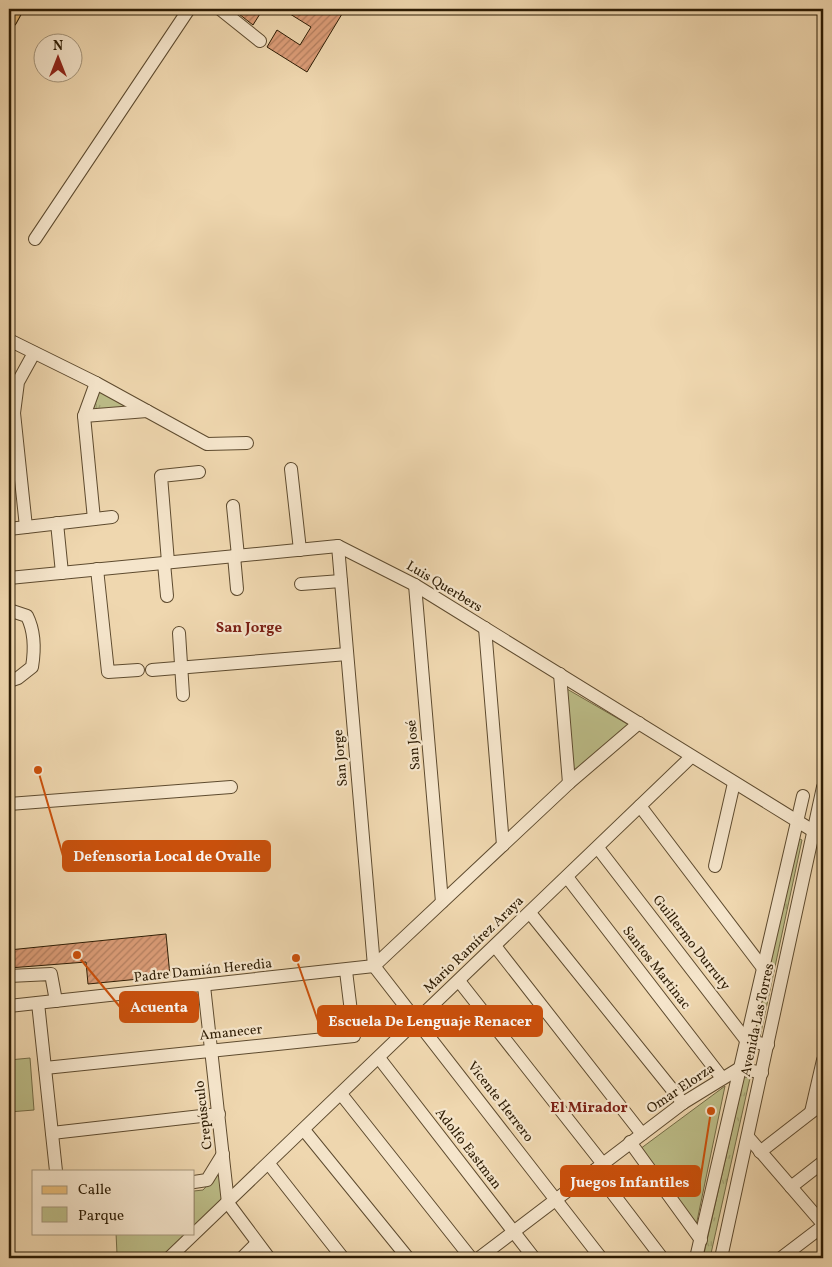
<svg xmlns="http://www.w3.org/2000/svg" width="832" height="1267" font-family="Vollkorn,serif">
<defs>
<pattern id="grass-tufts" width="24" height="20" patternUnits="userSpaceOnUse" patternTransform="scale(1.25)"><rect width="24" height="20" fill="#bcbd88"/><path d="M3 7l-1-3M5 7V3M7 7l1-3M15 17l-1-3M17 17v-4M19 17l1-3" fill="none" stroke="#a2a274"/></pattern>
<pattern id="building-hatch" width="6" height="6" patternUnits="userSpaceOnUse" patternTransform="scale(1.25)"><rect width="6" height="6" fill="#db9c77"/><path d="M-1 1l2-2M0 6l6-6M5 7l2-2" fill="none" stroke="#b27e5f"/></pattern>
</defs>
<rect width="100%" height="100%" fill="#efd7af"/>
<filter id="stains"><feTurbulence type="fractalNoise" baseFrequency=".004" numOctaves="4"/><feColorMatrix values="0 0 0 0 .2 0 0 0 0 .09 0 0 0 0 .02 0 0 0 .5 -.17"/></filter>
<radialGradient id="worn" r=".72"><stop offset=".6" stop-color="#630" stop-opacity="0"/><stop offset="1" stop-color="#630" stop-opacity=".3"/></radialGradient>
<!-- grass -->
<g fill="url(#grass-tufts)" stroke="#746c46">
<polygon points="100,390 134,408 92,412"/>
<polygon points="796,837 802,840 760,1037 753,1036"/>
<polygon points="744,1077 750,1078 710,1258 703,1258"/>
</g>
<!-- park -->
<g fill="#bcbd88" stroke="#746c46">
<polygon points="567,689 629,725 573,773"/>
<polygon points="30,1058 34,1110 9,1112 9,1060"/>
<polygon points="725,1086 696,1226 640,1149"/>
<polygon points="220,1172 222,1206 194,1232 194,1191 203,1190"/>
<polygon points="116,1233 192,1233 165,1258 122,1258 117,1254"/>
</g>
<!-- building -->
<g fill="url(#building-hatch)" stroke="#2d1c04">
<polygon points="242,9 263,9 253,25 239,14"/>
<polygon points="282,9 345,9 307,72 267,47 277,30 300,45 311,27"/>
<polygon points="166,934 170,976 88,984 86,962 9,968 9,950"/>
</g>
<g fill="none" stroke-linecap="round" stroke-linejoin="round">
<!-- minor casing -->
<g stroke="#5e4b2f" stroke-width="14">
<g id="minor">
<polyline points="220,9 260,41"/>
<polyline points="35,239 189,9"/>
<polyline points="9,340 96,383 207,444 247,443"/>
<polyline points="84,416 147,411"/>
<polyline points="291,469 300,550"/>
<polyline points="233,506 238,556"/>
<polyline points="94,519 84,416 96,383"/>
<polyline points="57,523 62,573"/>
<polyline points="26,527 14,413 18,382 34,353"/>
<polyline points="9,529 112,517"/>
<polyline points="338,546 374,966"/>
<polyline points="234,556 237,589"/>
<polyline points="168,562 161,476 199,472"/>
<polyline points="164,563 167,596"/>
<polyline points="97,569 108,672 138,670"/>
<polyline points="9,578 338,546 415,585 823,837"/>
<polyline points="301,584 341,581"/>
<polyline points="415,585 442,902"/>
<path d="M9,610L27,616C35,632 35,649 32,667L18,678L9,681"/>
<polyline points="485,628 503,845"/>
<polyline points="179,633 183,695"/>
<polyline points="152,670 347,654"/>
<polyline points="560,674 569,783"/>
<polyline points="9,804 231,787"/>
<polyline points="640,806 763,968"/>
<polyline points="598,848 746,1040 768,1045"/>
<polyline points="715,866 734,783"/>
<polyline points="567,877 722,1078"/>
<polyline points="530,913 683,1103"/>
<polyline points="495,946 642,1134"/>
<polyline points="374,966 601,1258"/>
<polyline points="9,976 51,974 56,1001"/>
<polyline points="459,981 603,1164"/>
<polyline points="204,986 228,1203 269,1258"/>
<polyline points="38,1003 56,1171"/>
<polyline points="9,1006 374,966 569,783 639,723"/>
<polyline points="379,1058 534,1258"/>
<polyline points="45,1068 354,1036 346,971"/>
<polyline points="341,1094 471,1258"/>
<polyline points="811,1112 823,1060"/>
<polyline points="304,1130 408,1258"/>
<polyline points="52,1133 219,1114"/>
<polyline points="748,1137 823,1224"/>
<polyline points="630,1142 701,1240"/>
<polyline points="760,1152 823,1103"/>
<polyline points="269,1164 343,1258"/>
<polyline points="595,1170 662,1258"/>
<polyline points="194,1182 207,1180 223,1154"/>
<polyline points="791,1187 823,1162"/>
<polyline points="169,1258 691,757"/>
<polyline points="242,1258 257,1243"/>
<polyline points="479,1258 683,1103 740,1068 762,1073"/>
<polyline points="696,1258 803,796"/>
<polyline points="721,1258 823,787"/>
<polyline points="781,1258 823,1226"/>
</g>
</g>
<!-- major casing -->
<g stroke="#2d1c04" stroke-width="17">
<polyline id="major" points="9,20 15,9"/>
</g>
<!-- path -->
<polyline stroke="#2d1c04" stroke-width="2" stroke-dasharray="1 2.5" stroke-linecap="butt" points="9,43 13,33"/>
<!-- minor -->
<use href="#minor" stroke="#f5e5cb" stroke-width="12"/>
<!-- major -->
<use href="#major" stroke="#e8bc78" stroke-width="15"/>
</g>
<g text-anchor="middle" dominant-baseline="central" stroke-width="4.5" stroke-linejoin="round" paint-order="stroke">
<!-- street labels -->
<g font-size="14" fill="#2d1c04" stroke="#f5e5cb">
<text transform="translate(444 587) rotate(31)">Luis Querbers</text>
<text transform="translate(414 745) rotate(-95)">San José</text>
<text transform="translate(341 758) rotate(-95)">San Jorge</text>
<text transform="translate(691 943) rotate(52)">Guillermo Durruty</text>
<text transform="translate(474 945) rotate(-44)">Mario Ramírez Araya</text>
<text transform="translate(656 968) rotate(52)">Santos Martinac</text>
<text transform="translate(203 971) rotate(-6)">Padre Damián Heredia</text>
<text transform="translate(758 1020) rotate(-78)">Avenida Las Torres</text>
<text transform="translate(231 1033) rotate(-6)">Amanecer</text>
<text transform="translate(681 1089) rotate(-34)">Omar Elorza</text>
<text transform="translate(500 1102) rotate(52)">Vicente Herrero</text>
<text transform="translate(204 1115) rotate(-97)">Crepúsculo</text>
<text transform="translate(468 1149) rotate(52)">Adolfo Eastman</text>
</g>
<!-- neighbourhood labels -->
<g font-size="15" font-weight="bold" fill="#7a1f14" stroke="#f5e5cb">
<text x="249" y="628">San Jorge</text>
<text x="589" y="1108">El Mirador</text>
</g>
</g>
<!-- callouts -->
<path fill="none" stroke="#cc500b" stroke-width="2" d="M38 770L63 856M77 955L120 1007M296 958L318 1021M711 1111L700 1181"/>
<g fill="#cc500b" stroke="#f5e5cb" stroke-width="2">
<circle cx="38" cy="770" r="5"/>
<circle cx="77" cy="955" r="5"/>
<circle cx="296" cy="958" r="5"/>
<circle cx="711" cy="1111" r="5"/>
</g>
<g fill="#cc500b" stroke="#cc500b" stroke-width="2">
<rect x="63" y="841" width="207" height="30" rx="5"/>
<rect x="120" y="992" width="78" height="30" rx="5"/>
<rect x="318" y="1006" width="224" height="30" rx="5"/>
<rect x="561" y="1166" width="139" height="30" rx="5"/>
</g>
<g font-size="15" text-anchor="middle" font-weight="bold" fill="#fff">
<text x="167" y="861">Defensoria Local de Ovalle</text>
<text x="159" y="1012">Acuenta</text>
<text x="430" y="1026">Escuela De Lenguaje Renacer</text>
<text x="630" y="1187">Juegos Infantiles</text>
</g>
<!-- margin -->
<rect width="832" height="1267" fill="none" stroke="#efd7af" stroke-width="30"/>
<rect x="10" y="10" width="812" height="1247" fill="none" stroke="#2d1c04" stroke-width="2.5"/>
<rect x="15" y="15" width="802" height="1237" fill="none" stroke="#2d1c04"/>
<!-- legend -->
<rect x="32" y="1170" width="162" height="65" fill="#f5e5cb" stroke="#a5957b"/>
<rect x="42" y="1186" width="25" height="8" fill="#e8bc78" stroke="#a5957b"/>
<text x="78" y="1194" font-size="15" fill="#2d1c04">Calle</text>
<rect x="42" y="1207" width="25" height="15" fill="#bcbd88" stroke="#a5957b"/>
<text x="78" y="1220" font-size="15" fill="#2d1c04">Parque</text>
<!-- north arrow -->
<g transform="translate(58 58)"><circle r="24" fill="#f5e5cb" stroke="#a5957b"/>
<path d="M0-4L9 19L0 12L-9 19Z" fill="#8f2418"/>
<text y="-8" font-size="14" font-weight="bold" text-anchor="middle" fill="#2d1c04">N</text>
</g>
<rect width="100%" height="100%" filter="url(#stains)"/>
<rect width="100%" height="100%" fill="url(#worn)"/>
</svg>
